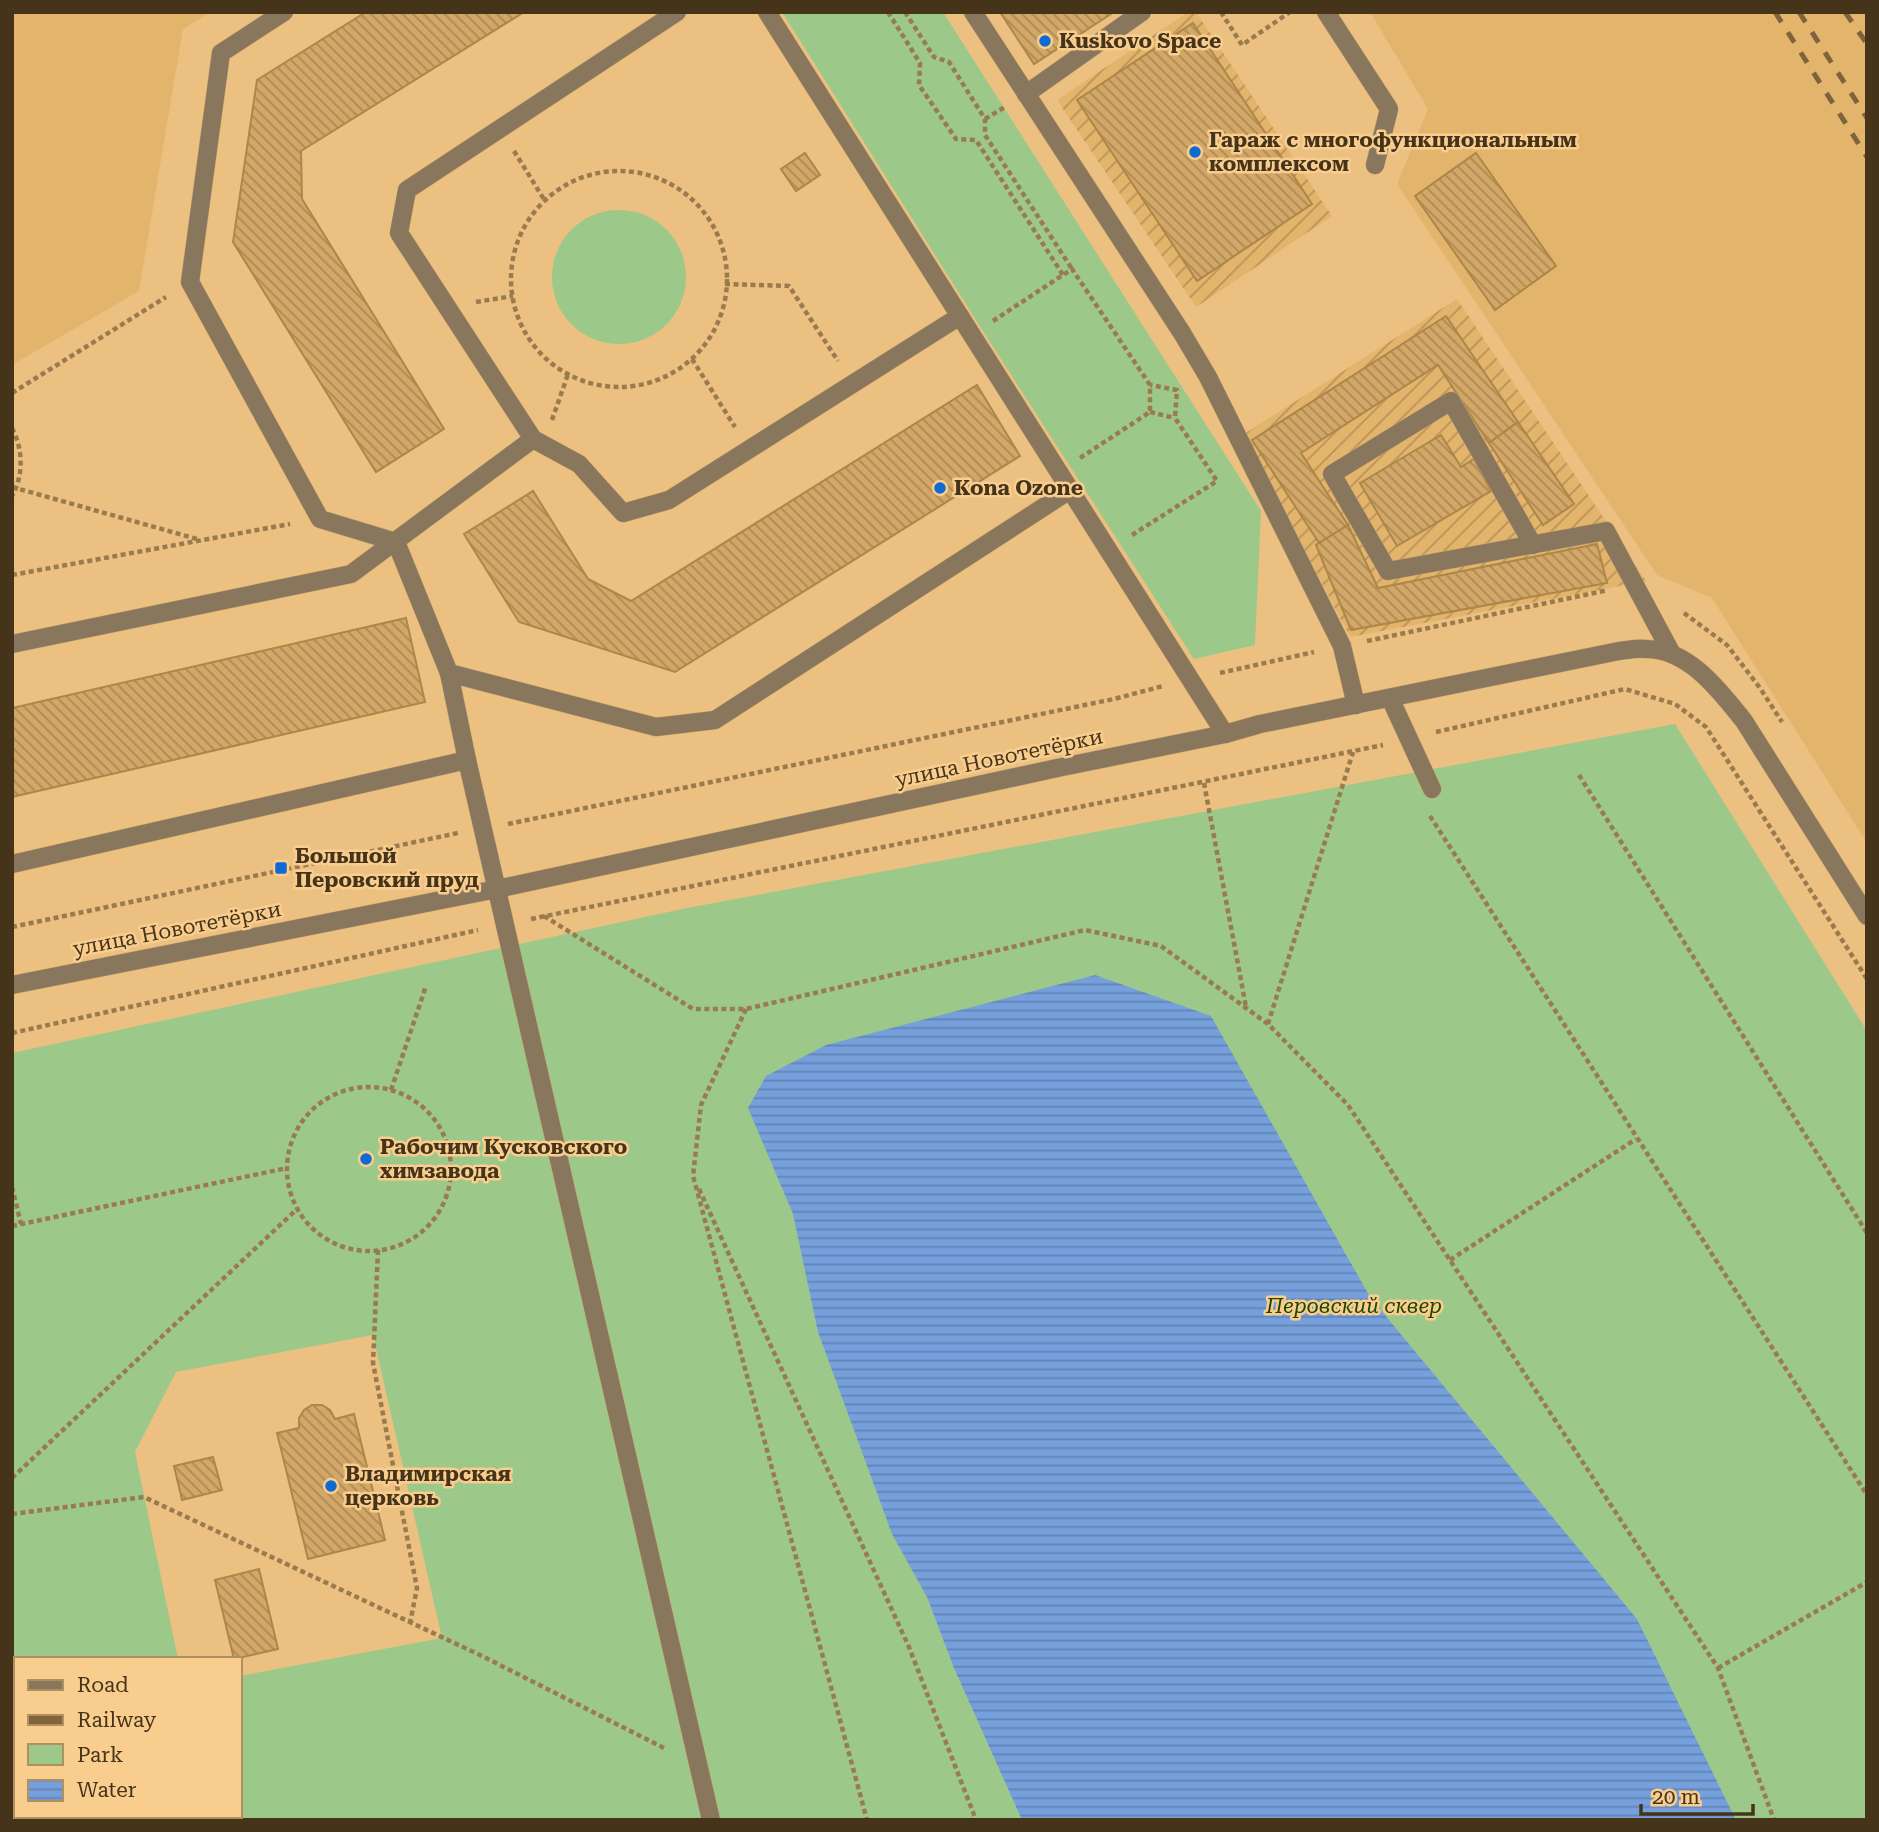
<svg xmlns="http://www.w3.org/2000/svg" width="1879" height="1832" font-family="'Roboto Serif',serif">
<defs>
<pattern id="industrial-furrows" width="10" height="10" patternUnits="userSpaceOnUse" patternTransform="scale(1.75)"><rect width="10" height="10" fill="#e3b46c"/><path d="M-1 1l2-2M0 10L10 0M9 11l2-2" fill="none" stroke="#ba9358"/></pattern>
<pattern id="water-rules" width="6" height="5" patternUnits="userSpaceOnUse" patternTransform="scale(1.75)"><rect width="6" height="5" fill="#76a0dc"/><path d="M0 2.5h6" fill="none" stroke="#6383b2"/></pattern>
<pattern id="building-back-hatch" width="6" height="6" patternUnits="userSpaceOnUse" patternTransform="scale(1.75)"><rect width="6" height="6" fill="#d2a768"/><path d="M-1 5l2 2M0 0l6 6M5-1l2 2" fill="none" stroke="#ac8955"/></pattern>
</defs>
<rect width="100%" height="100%" fill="#ebc081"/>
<!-- built -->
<g fill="#e3b46c">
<polygon points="12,12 210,12 183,29 139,291 12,365"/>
<polygon points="1370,12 1867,12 1867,843 1712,598 1657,575 1397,184 1428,109"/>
</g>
<!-- industrial -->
<g fill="url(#industrial-furrows)">
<polygon points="1188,12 1196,12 1332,216 1196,307 1057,100"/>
<polygon points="1457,299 1646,581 1350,637 1244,434"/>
</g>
<!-- park -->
<g fill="#9cc98a" fill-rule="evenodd">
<polygon points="782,12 943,12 1261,511 1255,645 1194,659 981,328"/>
<circle cx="619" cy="277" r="67"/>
<path d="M1675,724L1867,1031V1820H12V1053L687,908ZM373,1335L442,1638L240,1676V1816H16V1659H178L135,1452L176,1372Z"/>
</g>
<!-- water -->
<polygon fill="url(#water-rules)" points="1095,975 1211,1016 1370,1297 1637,1619 1736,1820 1022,1820 954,1668 927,1597 892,1534 818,1332 793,1214 748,1108 766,1076 826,1045"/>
<!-- building -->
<g fill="url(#building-back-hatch)" stroke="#ae8647" stroke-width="2">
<polygon points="366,12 524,12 301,151 302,199 444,429 376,472 233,242 257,80"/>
<polygon points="1000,12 1114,12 1034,64"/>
<polygon points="1193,23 1312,204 1197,281 1077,100"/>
<polygon points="805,153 820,175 796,191 781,169"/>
<polygon points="1476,153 1556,266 1495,310 1415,196"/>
<polygon points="1446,316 1518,422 1489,443 1438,365 1301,453 1348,525 1319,543 1252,440"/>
<polygon points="977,385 1020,456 675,672 519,622 464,534 533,491 588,579 631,601"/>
<polygon points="1518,422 1574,504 1543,525 1489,443"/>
<polygon points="1441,435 1461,467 1474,459 1491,491 1397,546 1360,483"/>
<polygon points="1348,525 1378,588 1597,544 1607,583 1351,630 1316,545"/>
<polygon points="406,618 425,702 12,797 12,708"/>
<polygon points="312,1405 322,1405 330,1410 335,1419 354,1414 385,1540 308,1559 277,1433 299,1428 299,1418 304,1410"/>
<polygon points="213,1457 222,1490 182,1500 174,1466"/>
<polygon points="259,1569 278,1649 234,1659 215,1580"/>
</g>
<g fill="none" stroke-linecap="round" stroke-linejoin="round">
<!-- minor casing -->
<g stroke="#c7a16a" stroke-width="19">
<g id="minor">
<polyline points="284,12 221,53 190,282 320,519 396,542 449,673 656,727 715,720 1070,490"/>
<polyline points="677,12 407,190 399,233 533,439 579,464 623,513 669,500 960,316"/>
<polyline points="767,12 1225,734"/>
<polyline points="973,12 1182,333 1208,377 1342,646 1356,705"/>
<polyline points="1326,12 1389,109 1375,165"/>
<polyline points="1026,94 1142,12"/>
<polyline points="1533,545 1451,401 1332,474 1388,571 1606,531 1672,654"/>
<polyline points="12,644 351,574 533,439"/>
<polyline points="449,673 467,760 711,1820"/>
<polyline points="1390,698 1432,789"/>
<polyline points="12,864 467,760"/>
<path d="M12,985L497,889L1062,767L1225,734L1260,724L1619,651C1628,650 1638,648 1646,649C1689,649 1720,691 1744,721L1867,916"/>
</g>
</g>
<!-- path -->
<g stroke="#997b4e" stroke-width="4.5" stroke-dasharray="5 3.5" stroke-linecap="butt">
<polyline points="888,12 920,63 919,85 956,139 976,140 1063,275"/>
<polyline points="905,12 934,57 949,62 985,119 985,135 1072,269"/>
<polyline points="1221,12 1242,45 1290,12"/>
<polyline points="985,119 1005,107"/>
<polyline points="514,151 545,201"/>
<circle cx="619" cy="279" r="108"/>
<polyline points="725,284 789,286 838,361"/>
<polyline points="476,302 513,296"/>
<polyline points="993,321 1072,269 1150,385 1150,412 1080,458"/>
<polyline points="692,359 735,427"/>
<polyline points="12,393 166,297"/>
<polyline points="1150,412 1175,418"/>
<polyline points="552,420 568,374"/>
<path d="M12,428C23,449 24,475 12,496"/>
<polyline points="12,487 197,539"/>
<polyline points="1132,535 1217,481 1175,418 1177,390 1150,385"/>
<polyline points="12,575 290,524"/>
<polyline points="1684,613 1727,645 1760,688 1782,722"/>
<polyline points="1367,641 1608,590"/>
<polyline points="1220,673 1314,652"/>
<polyline points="1436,732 1625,689 1675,704 1706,727 1867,979"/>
<polyline points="1579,775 1867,1233"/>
<polyline points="1204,783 1246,1007"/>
<polyline points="1430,816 1867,1495"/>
<polyline points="508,824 1114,699 1163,686"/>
<polyline points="544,916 693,1009 746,1009 1085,930 1161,946 1268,1024 1348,1105 1718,1668 1774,1820"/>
<polyline points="531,919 1383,745"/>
<polyline points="12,927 458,833"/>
<polyline points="746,1009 701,1105 693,1176 867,1820"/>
<polyline points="1268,1024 1353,752"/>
<polyline points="12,1033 478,930"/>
<circle cx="369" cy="1169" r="82"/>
<polyline points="391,1090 426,986"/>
<polyline points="12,1187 21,1224"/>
<polyline points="699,1189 909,1647 976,1820"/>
<polyline points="12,1226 287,1168"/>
<polyline points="378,1250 373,1363 417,1588 410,1623"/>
<polyline points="1450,1260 1636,1139"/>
<polyline points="12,1478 297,1209"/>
<polyline points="12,1514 144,1497 482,1656 666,1749"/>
<polyline points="1718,1668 1867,1582"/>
</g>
<!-- minor -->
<use href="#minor" stroke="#88765d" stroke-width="18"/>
<!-- rail -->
<g stroke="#7e633d" stroke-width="5" stroke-dasharray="12 12" stroke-linecap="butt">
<polyline points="1775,12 1867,157"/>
<polyline points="1799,12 1867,118"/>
<polyline points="1845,12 1867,44"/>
</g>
</g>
<!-- markers -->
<g fill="#106ad3" stroke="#f9cd8d" stroke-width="2.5">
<circle cx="1045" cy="41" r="7"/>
<circle cx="1195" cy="152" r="7"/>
<circle cx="940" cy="488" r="7"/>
<rect x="274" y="861" width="14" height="14" rx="3.5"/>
<circle cx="366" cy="1159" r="7"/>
<circle cx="331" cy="1486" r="7"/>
</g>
<g text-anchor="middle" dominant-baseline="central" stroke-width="5" stroke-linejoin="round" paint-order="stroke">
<!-- poi labels -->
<g font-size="21" font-weight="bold" fill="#46341a" stroke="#f9cd8d" text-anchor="start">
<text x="1059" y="41">Kuskovo Space</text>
<text x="1209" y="140">Гараж с многофункциональным<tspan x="1209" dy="24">комплексом</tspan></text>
<text x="954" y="488">Kona Ozone</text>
<text x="295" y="856">Большой<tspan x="295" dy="24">Перовский пруд</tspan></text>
<text x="380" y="1147">Рабочим Кусковского<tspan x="380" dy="24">химзавода</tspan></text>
<text x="345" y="1474">Владимирская<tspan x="345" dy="24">церковь</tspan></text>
</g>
<!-- street labels -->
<g font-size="21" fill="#46341a" stroke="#f9cd8d">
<text transform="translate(999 758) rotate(-12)">улица Новотетёрки</text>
<text transform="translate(177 929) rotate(-11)">улица Новотетёрки</text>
</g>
<!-- park labels -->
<g font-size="21" font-style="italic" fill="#1e4704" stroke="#f9cd8d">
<text x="1354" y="1306">Перовский сквер</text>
</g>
</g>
<!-- border -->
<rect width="1879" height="1832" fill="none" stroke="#46341a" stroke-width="28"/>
<!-- legend -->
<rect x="14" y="1657" width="228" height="161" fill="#f9cd8d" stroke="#b1905f" stroke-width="2"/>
<rect x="28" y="1680" width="35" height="10" fill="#88765d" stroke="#b1905f" stroke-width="2"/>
<text x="77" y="1692" font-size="21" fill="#46341a">Road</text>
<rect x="28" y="1715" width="35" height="10" fill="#7e633d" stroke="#b1905f" stroke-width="2"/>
<text x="77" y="1727" font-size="21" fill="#46341a">Railway</text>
<rect x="28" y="1744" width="35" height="21" fill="#9cc98a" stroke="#b1905f" stroke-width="2"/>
<text x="77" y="1762" font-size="21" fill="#46341a">Park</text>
<rect x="28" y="1780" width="35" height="21" fill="url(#water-rules)" stroke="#b1905f" stroke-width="2"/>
<text x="77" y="1797" font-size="21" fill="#46341a">Water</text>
<!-- scale -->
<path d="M1641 1804v10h112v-10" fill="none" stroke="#46341a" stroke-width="3.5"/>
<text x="1652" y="1804" font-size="21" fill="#46341a" stroke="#f9cd8d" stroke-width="5" paint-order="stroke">20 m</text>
</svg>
